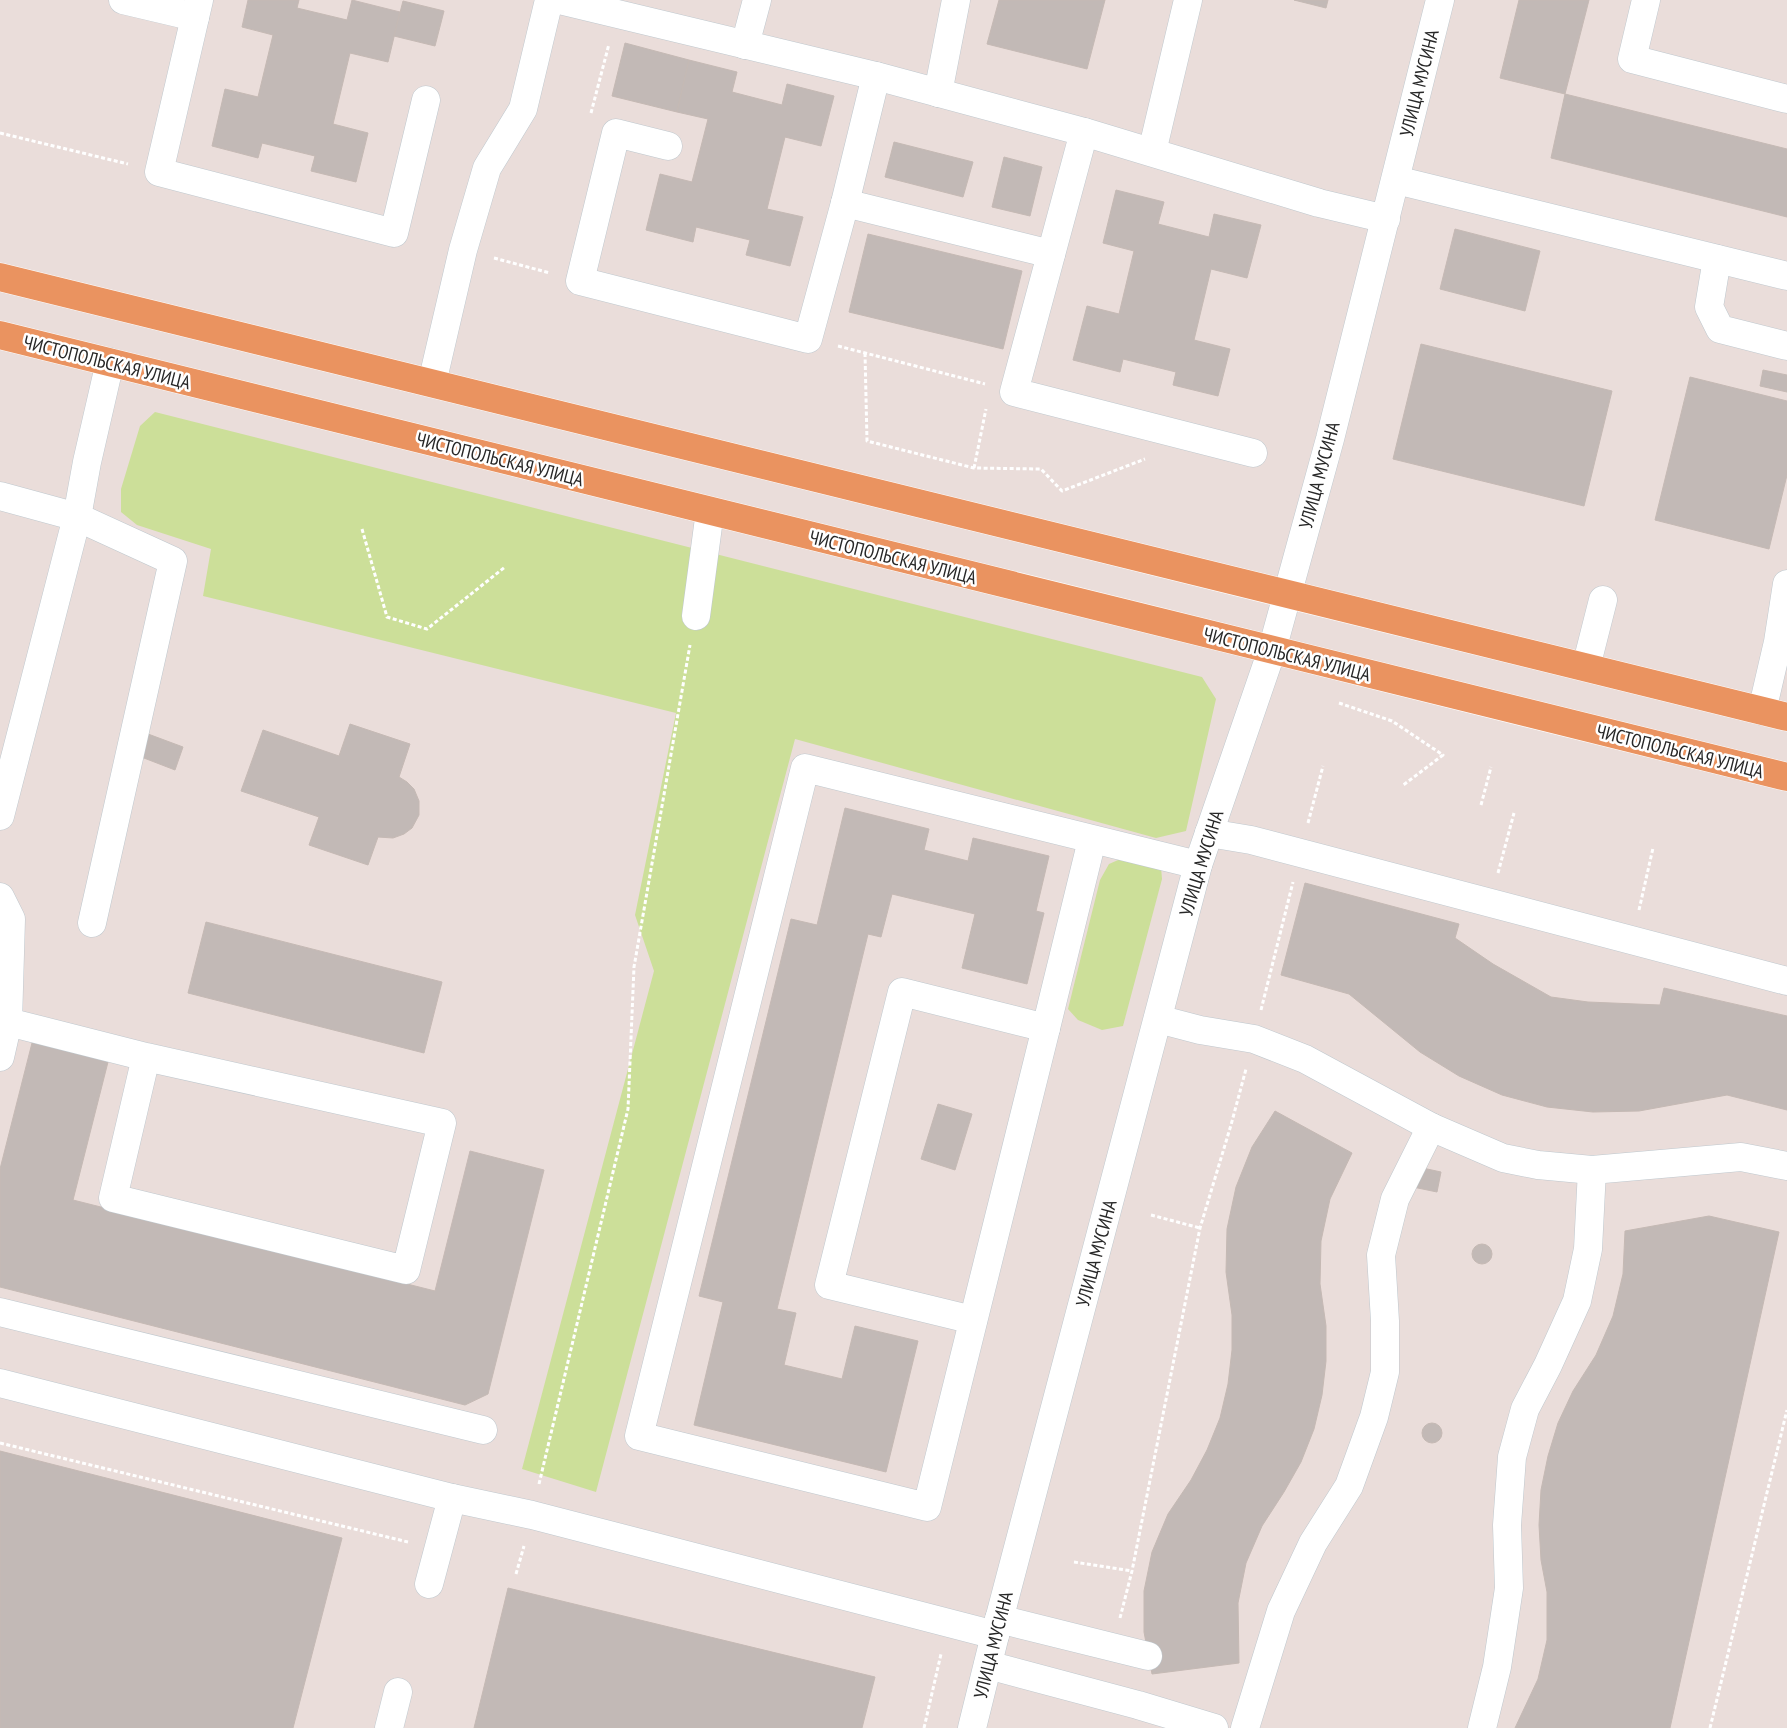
<svg xmlns="http://www.w3.org/2000/svg" width="1787" height="1728" font-family="'PT Sans Narrow',sans-serif">
<rect width="100%" height="100%" fill="#eaddda"/>
<!-- green -->
<g fill="#ccdf99">
<polygon points="155,412 1202,677 1216,699 1186,831 1156,838 795,739 596,1492 522,1469 654,971 635,915 676,713 203,596 211,549 137,525 121,512 121,489 140,426"/>
<polygon points="1125,857 1161,867 1162,879 1123,1026 1102,1030 1078,1020 1068,1009 1100,880 1109,864"/>
</g>
<!-- building -->
<g fill="#c2b9b6" stroke="#c5b9b4">
<polygon points="248,0 299,0 297,8 347,20 352,0 400,12 388,62 350,53 333,124 368,133 356,182 311,171 315,156 262,143 258,158 212,146 225,89 258,97 273,35 242,27"/>
<polygon points="999,0 1105,0 1087,69 987,44"/>
<polygon points="1294,0 1328,0 1326,8"/>
<polygon points="1519,0 1589,0 1565,94 1500,78"/>
<polygon points="403,1 444,11 435,46 394,36"/>
<polygon points="625,43 689,60 677,112 612,96"/>
<polygon points="689,60 737,72 732,92 759,99 782,105 787,84 834,96 821,146 785,137 767,209 803,217 790,266 746,255 750,240 696,227 693,242 646,230 660,174 692,182 708,119 677,112"/>
<polygon points="1565,94 1787,149 1787,217 1551,158"/>
<polygon points="894,142 973,162 963,197 885,177"/>
<polygon points="1004,157 1042,167 1030,216 992,207"/>
<polygon points="1116,190 1164,202 1158,224 1209,237 1214,214 1261,225 1247,278 1211,269 1194,340 1230,349 1218,396 1173,385 1176,372 1123,359 1120,372 1073,360 1087,306 1119,314 1134,251 1103,243"/>
<polygon points="1455,229 1540,251 1525,311 1440,289"/>
<polygon points="868,234 1022,271 1003,349 849,312"/>
<polygon points="1421,344 1612,391 1584,506 1393,459"/>
<polygon points="1763,370 1787,375 1787,392 1760,386"/>
<polygon points="1690,377 1787,401 1787,475 1769,549 1655,520"/>
<polygon points="350,724 410,744 399,777 407,782 414,789 419,801 419,815 412,828 404,834 393,838 378,837 368,865 309,845 319,817 241,791 263,730 339,756"/>
<polygon points="140,731 183,747 175,770 131,753"/>
<polygon points="845,808 929,829 924,850 968,861 973,838 1049,856 1036,911 1044,913 1027,984 962,968 975,914 892,894 881,937 868,934 777,1309 796,1313 784,1365 842,1379 855,1326 918,1341 886,1472 694,1425 723,1302 699,1296 791,919 817,925"/>
<polygon points="1305,883 1459,924 1455,938 1493,964 1551,997 1588,1002 1660,1005 1664,988 1787,1016 1787,1110 1727,1095 1639,1111 1593,1112 1547,1107 1502,1095 1459,1076 1420,1052 1349,994 1281,975"/>
<polygon points="206,922 442,982 424,1053 188,993"/>
<polygon points="33,1039 109,1058 73,1200 435,1291 470,1151 544,1170 488,1394 465,1405 0,1287 0,1169"/>
<polygon points="938,1104 972,1114 955,1170 921,1159"/>
<polygon points="1275,1111 1352,1153 1330,1199 1321,1241 1320,1284 1326,1326 1326,1361 1322,1395 1314,1429 1301,1462 1284,1492 1262,1526 1246,1563 1238,1603 1239,1663 1152,1674 1144,1632 1144,1591 1152,1552 1168,1514 1191,1480 1207,1450 1220,1418 1228,1384 1232,1350 1232,1315 1226,1272 1227,1229 1236,1187 1252,1147"/>
<polygon points="1418,1167 1441,1172 1437,1192 1413,1187"/>
<polygon points="1709,1216 1779,1232 1670,1728 1515,1728 1538,1679 1547,1640 1547,1592 1541,1560 1539,1525 1541,1490 1548,1456 1558,1423 1573,1391 1596,1355 1613,1316 1623,1274 1625,1231"/>
<circle cx="1482" cy="1254" r="10"/>
<circle cx="1432" cy="1433" r="10"/>
<polygon points="0,1451 342,1538 293,1728 0,1728"/>
<polygon points="508,1588 875,1677 862,1728 474,1728"/>
</g>
<g fill="none" stroke-linecap="round" stroke-linejoin="round">
<!-- minor casing -->
<g stroke="#bfc8ce" stroke-width="29">
<g id="minor">
<polyline points="123,0 195,17"/>
<polyline points="199,0 159,172 394,233 426,100"/>
<polyline points="559,0 876,76 1084,132 1319,203 1386,219"/>
<polyline points="1646,0 1632,59 1787,99"/>
<polyline points="745,45 757,0"/>
<polyline points="938,93 956,0"/>
<polyline points="1084,132 1014,392 1253,453"/>
<polyline points="668,146 616,133 580,281 808,339 845,203 876,76"/>
<polyline points="1152,152 1188,0"/>
<polyline points="1396,180 1787,276"/>
<polyline points="845,203 1051,254"/>
<polyline points="1717,259 1709,307 1720,329 1787,346"/>
<polyline points="432,383 463,250 487,168 523,109 549,0"/>
<polyline points="0,496 77,517 173,561 92,923"/>
<polyline points="696,616 710,511"/>
<polyline points="1586,667 1603,600"/>
<polyline points="1762,711 1778,642 1787,584"/>
<polyline points="0,816 77,517 87,462 110,362"/>
<polyline points="1209,833 1251,840 1787,981"/>
<polyline points="0,897 11,919 8,1022 146,1057 442,1123 406,1270 113,1198 146,1057"/>
<polyline points="1158,1019 1200,1030 1254,1039 1305,1059 1431,1127 1503,1158 1538,1165 1592,1170 1741,1157 1787,1166"/>
<polyline points="1046,1028 927,1507 639,1436 805,768 1198,865"/>
<polyline points="0,1057 8,1022"/>
<polyline points="0,1312 483,1430"/>
<polyline points="973,1320 829,1285 902,992 1046,1028 1092,840"/>
<polyline points="0,1383 452,1498 532,1515 995,1635"/>
<polyline points="429,1584 452,1498"/>
<polyline points="999,1619 1148,1656"/>
<polyline points="988,1665 1138,1705 1214,1728"/>
<polyline points="389,1728 398,1692"/>
<polyline points="972,1728 995,1635 1198,865 1272,650 1330,439 1440,0"/>
<polyline points="1245,1728 1281,1611 1313,1543 1349,1486 1374,1417 1385,1372 1385,1321 1381,1255 1395,1199 1431,1127"/>
<polyline points="1482,1728 1497,1667 1509,1588 1507,1525 1512,1457 1525,1409 1548,1365 1577,1301 1588,1249 1592,1170"/>
</g>
</g>
<!-- major casing -->
<g stroke="#fff" stroke-width="29">
<g id="major">
<polyline points="0,277 1787,717"/>
<polyline points="0,335 1787,777"/>
</g>
</g>
<!-- path -->
<g stroke="#fff" stroke-width="3" stroke-dasharray="4 2.5" stroke-linecap="butt">
<polyline points="591,113 609,44"/>
<polyline points="0,133 128,164"/>
<polyline points="494,258 550,273"/>
<polyline points="838,346 985,384"/>
<polyline points="865,353 867,441 974,468 1041,469 1062,491 1145,459"/>
<polyline points="974,468 986,409"/>
<polyline points="362,529 387,617 427,629 505,567"/>
<polyline points="1339,703 1392,721 1443,755 1402,786"/>
<polyline points="1481,805 1491,767"/>
<polyline points="1308,823 1323,766"/>
<polyline points="1498,873 1514,813"/>
<polyline points="1639,910 1653,848"/>
<polyline points="1261,1010 1293,882"/>
<polyline points="1151,1215 1200,1228"/>
<polyline points="0,1443 408,1542"/>
<polyline points="539,1484 628,1109 634,967 690,645"/>
<polyline points="1074,1562 1132,1571"/>
<polyline points="516,1574 524,1546"/>
<polyline points="1120,1618 1132,1571 1200,1228 1231,1125 1246,1069"/>
<polyline points="924,1728 941,1654"/>
<polyline points="1710,1728 1787,1410"/>
</g>
<!-- minor -->
<use href="#minor" stroke="#fff" stroke-width="28"/>
<!-- major -->
<use href="#major" stroke="#ea9360" stroke-width="28"/>
</g>
<g text-anchor="middle" dominant-baseline="central" stroke-width="5" stroke-linejoin="round" paint-order="stroke">
<!-- street labels -->
<g font-size="19" fill="#282828" stroke="#fff">
<text transform="translate(1419 83) rotate(-76)">УЛИЦА МУСИНА</text>
<text transform="translate(107 362) rotate(14)">ЧИСТОПОЛЬСКАЯ УЛИЦА</text>
<text transform="translate(500 459) rotate(14)">ЧИСТОПОЛЬСКАЯ УЛИЦА</text>
<text transform="translate(1319 475) rotate(-75)">УЛИЦА МУСИНА</text>
<text transform="translate(893 557) rotate(14)">ЧИСТОПОЛЬСКАЯ УЛИЦА</text>
<text transform="translate(1287 654) rotate(14)">ЧИСТОПОЛЬСКАЯ УЛИЦА</text>
<text transform="translate(1680 751) rotate(14)">ЧИСТОПОЛЬСКАЯ УЛИЦА</text>
<text transform="translate(1201 863) rotate(-73)">УЛИЦА МУСИНА</text>
<text transform="translate(1096 1253) rotate(-75)">УЛИЦА МУСИНА</text>
<text transform="translate(993 1645) rotate(-76)">УЛИЦА МУСИНА</text>
</g>
</g>
</svg>
